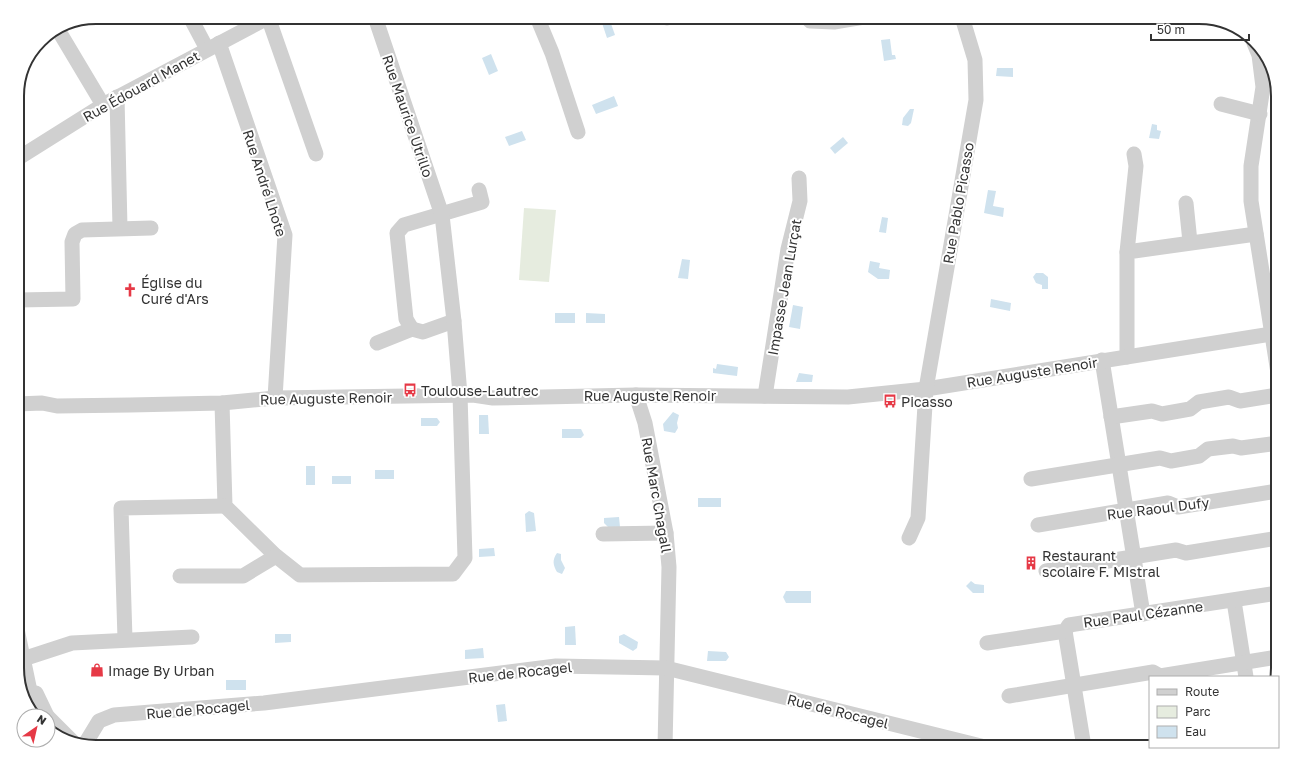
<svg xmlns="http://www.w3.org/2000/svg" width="1295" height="764" font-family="'Golos Text',sans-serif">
<rect width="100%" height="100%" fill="#fff"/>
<!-- green -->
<polygon fill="#e6ecdf" points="524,208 556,210 549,282 519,280"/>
<!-- water -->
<g fill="#cfe2ee">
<polygon points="609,18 615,35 607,38 601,20"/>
<polygon points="890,39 892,55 895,55 896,59 884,61 881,40"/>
<polygon points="491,54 498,71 489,75 482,58"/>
<polygon points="997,68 1013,68 1013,77 996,76"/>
<polygon points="614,96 618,106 596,114 592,105"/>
<polygon points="910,109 914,109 911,123 908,126 902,125 903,118"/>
<polygon points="1152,124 1157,125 1157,130 1161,131 1159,139 1149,138"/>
<polygon points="522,131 526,140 509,146 505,137"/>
<polygon points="843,137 848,143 835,154 830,148"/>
<polygon points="988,190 996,191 993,206 1004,208 1003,217 984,213"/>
<polygon points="882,217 888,218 886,233 879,232"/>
<polygon points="682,259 690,260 688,279 678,278"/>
<polygon points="870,261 880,263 879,268 890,270 889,279 878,279 868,272"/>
<polygon points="1036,273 1043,273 1048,277 1048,289 1042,289 1042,285 1036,283 1033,277"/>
<polygon points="991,299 1011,303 1010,311 990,307"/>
<polygon points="793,305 803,307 800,329 789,327"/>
<rect x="555" y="313" width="20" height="10"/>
<polygon points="586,313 605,314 605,323 586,323"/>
<polygon points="717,364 738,367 737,376 713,373 713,368 716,369"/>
<polygon points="799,373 813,375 812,382 796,382"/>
<polygon points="673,412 679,415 677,423 678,428 675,433 664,431 663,424"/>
<polygon points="479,415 488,415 489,434 479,434"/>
<polygon points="421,418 437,418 440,422 437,426 421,426"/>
<polygon points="562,429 581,429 584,435 581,438 562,438"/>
<rect x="306" y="466" width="9" height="19"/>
<rect x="375" y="470" width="19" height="9"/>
<rect x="332" y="476" width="19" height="8"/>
<rect x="698" y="498" width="23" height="9"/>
<polygon points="529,511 534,513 536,531 526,532 525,514"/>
<polygon points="619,517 620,527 608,527 604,523 604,518"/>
<polygon points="494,548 495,556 479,557 479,549"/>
<path d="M557,553L561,554V560L565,568L562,574L557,572C553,565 552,560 557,553Z"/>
<polygon points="971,581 975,584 984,585 984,593 973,593 966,586"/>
<polygon points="786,591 811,591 811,603 786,603 783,597"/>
<polygon points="575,626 576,645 565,645 565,627"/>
<polygon points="275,634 291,634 291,642 275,643"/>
<polygon points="624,634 638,642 637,648 633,651 619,643 619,636"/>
<polygon points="483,648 484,658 465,659 465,650"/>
<polygon points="708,651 726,652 729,657 726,661 707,661"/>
<rect x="226" y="680" width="20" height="10"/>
<polygon points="505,704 507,721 498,722 496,705"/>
</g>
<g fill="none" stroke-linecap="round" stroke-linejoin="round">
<!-- minor -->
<g stroke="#d0d0d0" stroke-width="15">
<polyline points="190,17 207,49"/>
<polyline points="268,17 316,154"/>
<polyline points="537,17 552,53 578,132"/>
<polyline points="667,17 667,18"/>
<polyline points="807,17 810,21 834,22 864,17"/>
<polyline points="57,28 103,105"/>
<polyline points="219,43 285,235 275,398"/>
<polyline points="1254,43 1259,55 1263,87 1251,166 1251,201 1278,373"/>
<polyline points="117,97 120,228"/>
<polyline points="1221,104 1260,114"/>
<polyline points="17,159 103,105 269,17"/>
<polyline points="1186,203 1190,242"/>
<polyline points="1127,252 1136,166 1134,154"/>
<polyline points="17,300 73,299 72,242 75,234 82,230 151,228"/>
<polyline points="412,329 406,319 397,233 404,225 482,202 479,190"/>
<polyline points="377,343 412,329 423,332 454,321"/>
<polyline points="1127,357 1127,252 1256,234"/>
<polyline points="1102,360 1143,614"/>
<polyline points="636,395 645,423 666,533 669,567 665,747"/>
<polyline points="765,396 788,249 800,201 799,178"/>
<polyline points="222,403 225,506 276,556 300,575 453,574 465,558 460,395 454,321 442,215 375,17"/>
<polyline points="17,404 42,403 57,406 130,405 222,403 275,398 473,395 493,398 636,395 848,397 926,389 1278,333"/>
<polyline points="1111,417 1152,411 1162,414 1190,409 1199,402 1229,397 1240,401 1278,395"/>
<polyline points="1031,479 1160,458 1171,461 1199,456 1208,449 1233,446 1241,448 1278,443"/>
<polyline points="1038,525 1168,503 1178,507 1278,491"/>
<polyline points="603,534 666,533"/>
<polyline points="909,538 918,518 926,389 976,100 975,60 962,17"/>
<polyline points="1046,571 1176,550 1186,553 1278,538"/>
<polyline points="180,576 243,576 276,556"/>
<polyline points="1234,601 1246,677"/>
<polyline points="17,629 35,715"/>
<polyline points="1065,631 1084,747"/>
<polyline points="125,639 121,508 225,506"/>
<polyline points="987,643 1065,631 1069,625 1278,593"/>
<polyline points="23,659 72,643 192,637"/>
<polyline points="36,693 47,716"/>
<polyline points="1009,696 1153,672 1160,676 1278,657"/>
<polyline points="48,717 72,741"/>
<polyline points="85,744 99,721 114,715 264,703 556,666 666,668 985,747"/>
</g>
</g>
<!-- icons -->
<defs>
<g id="church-bare" transform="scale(1.08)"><path d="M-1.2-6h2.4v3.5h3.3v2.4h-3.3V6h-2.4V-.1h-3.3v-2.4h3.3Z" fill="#e63946" stroke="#fff" stroke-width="2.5" paint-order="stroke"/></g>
<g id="bus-bare" transform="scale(1.08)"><path d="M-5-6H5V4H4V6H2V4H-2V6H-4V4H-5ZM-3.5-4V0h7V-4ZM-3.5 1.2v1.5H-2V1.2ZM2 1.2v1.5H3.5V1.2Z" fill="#e63946" stroke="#fff" stroke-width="2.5" paint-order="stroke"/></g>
<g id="building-bare" transform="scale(1.08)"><path d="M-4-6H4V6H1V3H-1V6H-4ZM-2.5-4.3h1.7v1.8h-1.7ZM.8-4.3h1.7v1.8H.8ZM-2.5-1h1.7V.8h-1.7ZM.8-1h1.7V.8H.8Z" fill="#e63946" stroke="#fff" stroke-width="2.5" paint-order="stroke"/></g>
<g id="shop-bare" transform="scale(1.08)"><path d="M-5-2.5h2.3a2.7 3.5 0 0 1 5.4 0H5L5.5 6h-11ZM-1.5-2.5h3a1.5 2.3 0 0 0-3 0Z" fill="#e63946" stroke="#fff" stroke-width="2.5" paint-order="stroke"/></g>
</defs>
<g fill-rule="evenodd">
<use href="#church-bare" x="130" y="290"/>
<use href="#bus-bare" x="410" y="390"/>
<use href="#bus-bare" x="890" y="401"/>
<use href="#building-bare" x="1031" y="563"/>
<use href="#shop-bare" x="97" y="670"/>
</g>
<g text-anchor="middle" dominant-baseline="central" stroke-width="4" stroke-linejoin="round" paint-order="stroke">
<!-- street labels -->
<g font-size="14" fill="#333" stroke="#fff">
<text transform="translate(141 86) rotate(-29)">Rue Édouard Manet</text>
<text transform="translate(408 116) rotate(71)">Rue Maurice Utrillo</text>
<text transform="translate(265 183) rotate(72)">Rue André Lhote</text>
<text transform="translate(958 203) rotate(-80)">Rue Pablo Picasso</text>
<text transform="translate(784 287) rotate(-80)">Impasse Jean Lurçat</text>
<text transform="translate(1032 372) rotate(-9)">Rue Auguste Renoir</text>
<text x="650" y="395">Rue Auguste Renoir</text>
<text transform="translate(326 398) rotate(-1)">Rue Auguste Renoir</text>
<text transform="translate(657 495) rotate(80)">Rue Marc Chagall</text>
<text transform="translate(1158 508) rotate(-7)">Rue Raoul Dufy</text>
<text transform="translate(1143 614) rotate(-8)">Rue Paul Cézanne</text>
<text transform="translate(520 672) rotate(-6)">Rue de Rocagel</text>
<text transform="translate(198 709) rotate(-5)">Rue de Rocagel</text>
<text transform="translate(838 711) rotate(14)">Rue de Rocagel</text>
</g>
<!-- poi labels -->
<g font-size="14" fill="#333" stroke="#fff" text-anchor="start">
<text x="141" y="282">Église du<tspan x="141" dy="16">Curé d'Ars</tspan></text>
<text x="421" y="390">Toulouse-Lautrec</text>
<text x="901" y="401">Picasso</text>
<text x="1042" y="555">Restaurant<tspan x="1042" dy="16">scolaire F. MIstral</tspan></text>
<text x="108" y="670">Image By Urban</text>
</g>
</g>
<!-- crop -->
<path d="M0 0H1295V764H0ZM96 24H1199A72 72 0 0 1 1271 96V668A72 72 0 0 1 1199 740H96A72 72 0 0 1 24 668V96A72 72 0 0 1 96 24Z" fill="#fff" fill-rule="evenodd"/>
<path fill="none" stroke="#333" stroke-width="2" d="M96 24H1199A72 72 0 0 1 1271 96V668A72 72 0 0 1 1199 740H96A72 72 0 0 1 24 668V96A72 72 0 0 1 96 24Z"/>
<!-- legend -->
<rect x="1149" y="676" width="130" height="72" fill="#ffffff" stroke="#adadad"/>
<rect x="1157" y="689" width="20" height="6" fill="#d0d0d0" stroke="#adadad"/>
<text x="1185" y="696" font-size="12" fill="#333333">Route</text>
<rect x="1157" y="706" width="20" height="12" fill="#e6ecdf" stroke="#adadad"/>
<text x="1185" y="716" font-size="12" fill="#333333">Parc</text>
<rect x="1157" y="726" width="20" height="12" fill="#cfe2ee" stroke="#adadad"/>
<text x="1185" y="736" font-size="12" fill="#333333">Eau</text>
<!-- north arrow -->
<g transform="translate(36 728) rotate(34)"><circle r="19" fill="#ffffff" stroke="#adadad"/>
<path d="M0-3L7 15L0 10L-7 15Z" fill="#e63946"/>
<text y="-6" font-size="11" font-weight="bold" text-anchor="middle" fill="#333333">N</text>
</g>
<!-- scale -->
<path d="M1151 34v6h98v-6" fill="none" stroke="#333333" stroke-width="2"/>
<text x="1157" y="34" font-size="12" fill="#333333" stroke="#ffffff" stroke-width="3" paint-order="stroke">50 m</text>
</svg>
